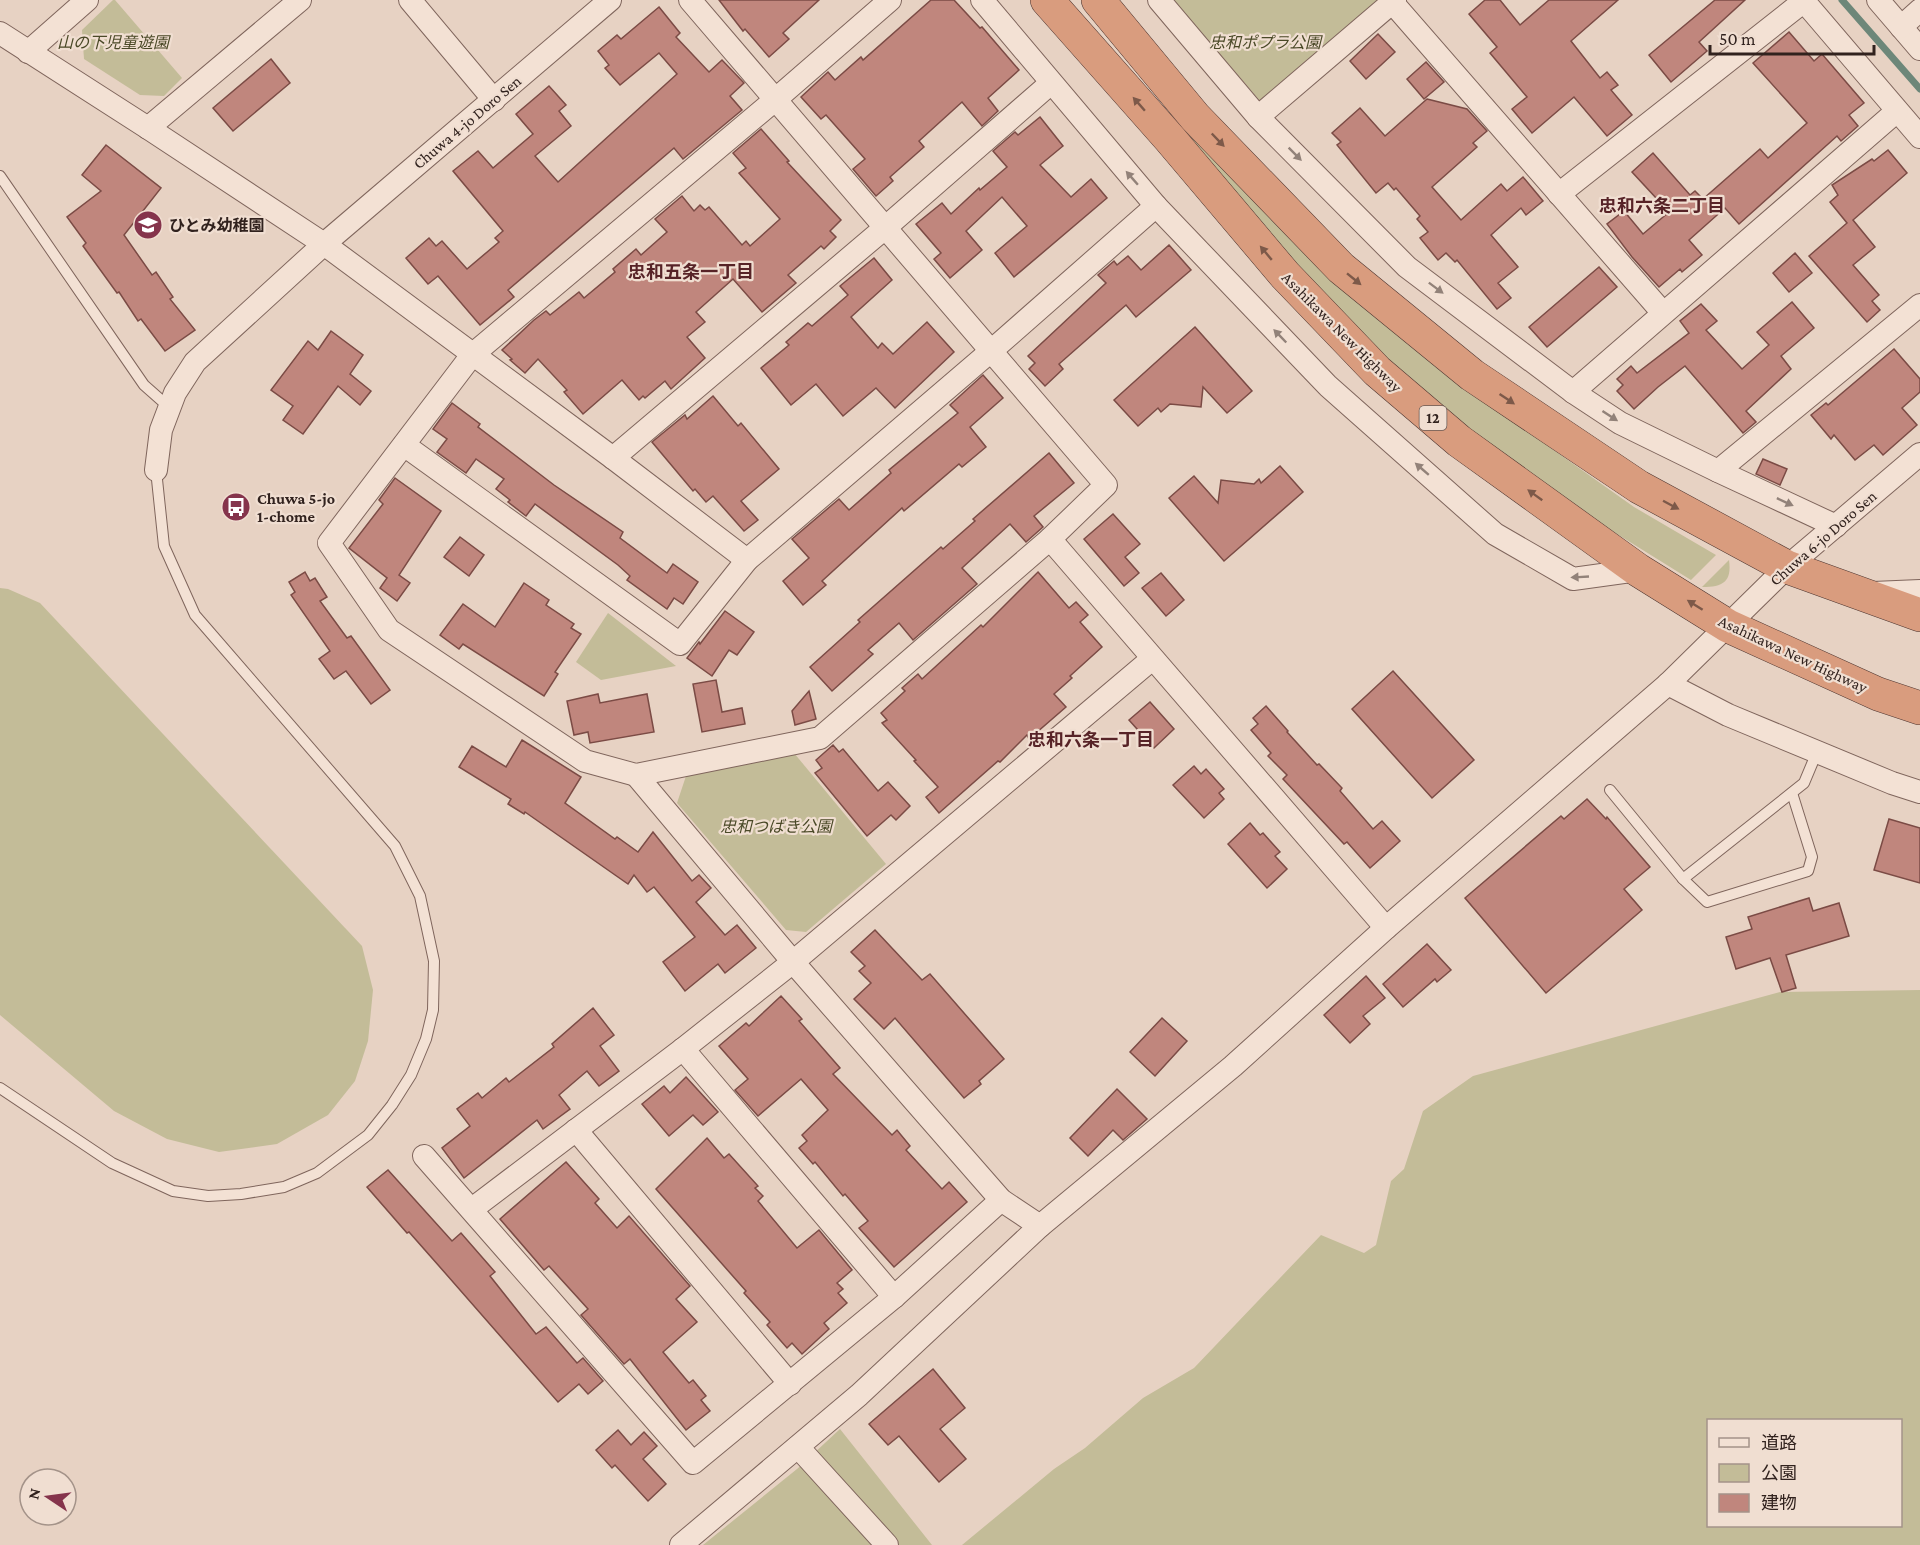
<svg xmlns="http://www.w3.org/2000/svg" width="1920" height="1545" font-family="'Crimson Pro','Noto Sans JP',serif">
<rect width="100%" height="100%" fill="#e7d2c3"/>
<!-- green -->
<g fill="#c3bc98" fill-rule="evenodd">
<polygon points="113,0 115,0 182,78 164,96 140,95 84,59 82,30"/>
<polygon points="1173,0 1380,0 1261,102"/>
<polygon points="1191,130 1459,383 1634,507 1716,555 1691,580 1564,501 1467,430 1362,341 1182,136"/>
<path d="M1729,560C1732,582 1723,587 1702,587Z"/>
<polygon points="0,588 8,589 40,603 362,946 373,990 368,1041 355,1081 328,1115 277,1144 219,1152 167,1139 114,1111 0,1015"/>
<polygon points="608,613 676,666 601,680 576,662"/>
<polygon points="794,753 886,864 806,932 786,930 677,803 687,773"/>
<path d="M1920,990V1545H962L1054,1469L1085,1448L1143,1398L1194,1368L1321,1235L1364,1253L1376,1245L1391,1181L1404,1169L1423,1111L1473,1076L1780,992ZM1708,1420H1900V1526H1708Z"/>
<polygon points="840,1429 932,1545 703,1545 797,1469"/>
</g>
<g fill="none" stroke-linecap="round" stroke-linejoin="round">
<!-- stream -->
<polyline stroke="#6d8779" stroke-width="7" points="1842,0 1920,89"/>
</g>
<!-- building -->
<g fill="#c0867d" stroke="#7b4b45" stroke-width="1.5">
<polygon points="719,0 819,0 783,33 789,39 769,57 745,29 743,31"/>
<polygon points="931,0 954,0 980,28 982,27 1019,70 988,98 998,111 982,126 962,102 919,141 924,147 890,177 893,181 876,196 853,169 865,159 826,115 821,119 801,97 828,72 835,80 861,57 863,60"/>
<polygon points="1485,0 1500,0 1520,25 1549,0 1618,0 1571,41 1600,78 1607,72 1618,85 1611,90 1632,115 1607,136 1574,97 1532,133 1512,109 1527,97 1490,53 1497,47 1469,14"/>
<polygon points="1715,0 1745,0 1699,42 1707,51 1671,82 1649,55"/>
<polygon points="659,7 680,33 676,37 709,72 722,60 744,83 730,96 742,110 683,159 674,148 508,290 514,297 480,325 438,276 428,284 406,258 429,238 436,246 442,241 467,269 499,242 495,238 503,231 453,171 478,151 493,168 533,134 516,114 549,86 566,105 559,111 571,126 535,156 558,182 677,74 659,53 620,85 605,68 609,65 598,51 617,35 621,39"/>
<polygon points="1789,32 1814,61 1822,54 1864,103 1849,115 1858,126 1841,141 1837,136 1739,224 1725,208 1689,240 1702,255 1682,272 1680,269 1659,287 1632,257 1607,224 1624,211 1643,234 1669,212 1632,172 1653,153 1690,195 1695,191 1703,199 1760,149 1768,158 1807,123 1753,63"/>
<polygon points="1378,34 1395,52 1366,79 1350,61"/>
<polygon points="271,59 290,83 233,131 213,108"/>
<polygon points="1426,62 1444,82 1424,99 1407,79"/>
<polygon points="1427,99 1467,109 1487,131 1473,143 1477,147 1432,187 1461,220 1501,184 1507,191 1523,177 1543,201 1526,215 1521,208 1491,235 1518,267 1498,283 1511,298 1497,309 1457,260 1455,262 1446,253 1438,260 1420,238 1428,232 1417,219 1420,216 1396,188 1394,190 1388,183 1376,193 1337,145 1341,142 1332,133 1360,108 1385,136"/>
<polygon points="1040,117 1063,146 1040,165 1071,197 1091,179 1107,198 1014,277 995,253 1027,226 1002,197 966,231 982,250 950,278 934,259 941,253 916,224 942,203 951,214 979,188 980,190 1007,167 993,151 1015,132 1018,135"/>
<polygon points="761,129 789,161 787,162 841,220 830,231 836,237 824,249 821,246 788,275 796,283 762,312 733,279 696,312 705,322 687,337 705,358 671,389 665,381 645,398 643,396 639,400 622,380 583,414 564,392 567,390 538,359 525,373 510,360 512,359 502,350 534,320 546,311 550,315 579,292 584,298 615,272 613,269 636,249 641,255 667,232 655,219 682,196 694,211 700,205 705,210 709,207 742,245 746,241 750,246 780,219 739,173 746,168 733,153"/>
<polygon points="106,145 161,188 124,235 152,275 156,272 173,297 170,299 195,330 165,351 141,319 138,321 119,292 117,293 83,246 86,243 67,217 101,191 82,175"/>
<polygon points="1888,150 1907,173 1853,220 1875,247 1853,265 1879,295 1872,301 1880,310 1867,322 1809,256 1847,223 1830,202 1838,195 1832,185 1872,159 1874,161"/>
<polygon points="1169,245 1191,270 1136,317 1126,305 1059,364 1063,369 1045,386 1029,369 1035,363 1028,356 1106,283 1098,275 1114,261 1117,265 1128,256 1141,270"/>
<polygon points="1795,253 1812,273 1789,292 1773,273"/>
<polygon points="874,258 892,280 851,317 878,348 882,343 893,354 927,322 954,352 895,408 876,388 843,416 816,384 791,405 761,368 789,345 786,342 808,323 812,326 848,295 840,286"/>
<polygon points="1599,267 1617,287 1547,347 1529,327"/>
<polygon points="1792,302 1814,328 1781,356 1791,369 1746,411 1756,422 1743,433 1685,366 1658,387 1634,409 1617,391 1623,385 1617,379 1631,366 1637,373 1689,333 1680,321 1701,304 1717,321 1706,330 1742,369 1769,345 1757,332"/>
<polygon points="1195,327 1252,391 1227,413 1203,387 1201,407 1170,404 1161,412 1158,408 1138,426 1114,400"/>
<polygon points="331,331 363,355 350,374 371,391 360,405 338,386 303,434 283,420 293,406 271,390 308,341 318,350"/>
<polygon points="1894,349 1920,379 1920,392 1902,408 1917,425 1883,455 1874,445 1855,460 1834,435 1831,439 1811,415 1826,403 1828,405"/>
<polygon points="983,375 1003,398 970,427 986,447 962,467 959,464 904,511 902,508 822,581 826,585 803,605 783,581 809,558 792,539 839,499 849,510 891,473 889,470 958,413 950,405"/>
<polygon points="713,396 738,426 741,423 779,469 741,501 758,520 744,531 713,496 706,502 695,489 693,491 652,442 685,415 687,419"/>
<polygon points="452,403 480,424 478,427 554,485 623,532 620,538 667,573 673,564 698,582 683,604 674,598 667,609 627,580 630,576 618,565 535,504 526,516 508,502 510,500 496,489 504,479 476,459 466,473 437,452 447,439 433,429"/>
<polygon points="1049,453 1074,483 1034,516 1043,527 1026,542 1010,524 962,568 977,584 913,640 899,623 868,650 873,654 832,691 810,667 860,622 858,620 941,547 943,549 975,521 973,519"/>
<polygon points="1763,459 1787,469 1780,485 1756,474"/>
<polygon points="1280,466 1303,492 1224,561 1169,498 1194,476 1218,503 1221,480 1254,484 1259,479 1261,483"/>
<polygon points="395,478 441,511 399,575 410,583 397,601 380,588 387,578 349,548 383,504 379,500"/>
<polygon points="1113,514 1140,544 1125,557 1139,573 1124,586 1084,539"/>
<polygon points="460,537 484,555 469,576 444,557"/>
<polygon points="305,572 310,581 315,578 327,597 320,601 347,638 351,636 390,690 371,704 346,671 334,679 319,659 330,651 291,595 295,592 289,582"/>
<polygon points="1038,572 1069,608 1076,602 1088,615 1080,622 1102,647 1070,676 1072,678 1054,694 1066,707 1029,739 1027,735 1000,762 998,761 939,813 926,797 938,787 914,761 916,760 882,723 887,720 881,713 905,691 902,688 918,674 922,679 981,625 983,627"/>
<polygon points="1161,573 1184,600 1166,616 1142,588"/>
<polygon points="524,583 549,600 546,605 574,624 571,628 581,634 555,672 558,674 544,696 463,644 459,649 440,635 463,604 495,627"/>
<polygon points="725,611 754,632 737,655 729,650 712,676 687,658 699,642 700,644"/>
<polygon points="1393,671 1474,760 1432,798 1352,709"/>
<polygon points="716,680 722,712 742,708 745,724 702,732 693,684"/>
<polygon points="809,691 816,719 795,725 792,711"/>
<polygon points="598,694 600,703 647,694 654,732 590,743 588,732 574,735 567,701"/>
<polygon points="1150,702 1174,729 1154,748 1129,720"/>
<polygon points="1266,706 1288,731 1287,732 1317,765 1319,764 1342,788 1340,791 1373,829 1382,821 1400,841 1370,868 1347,842 1344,844 1283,779 1287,775 1268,756 1271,753 1251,730 1258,724 1253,718"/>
<polygon points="522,740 581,777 565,803 615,839 617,837 638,852 653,832 692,881 699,875 711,888 696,902 725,935 737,925 756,948 725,973 718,964 685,991 663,962 695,937 654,887 647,892 634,875 628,884 525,812 524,814 508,804 511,799 459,767 472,746 506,767"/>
<polygon points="833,745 839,752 843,749 878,791 888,782 910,806 896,820 891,815 867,836 815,773 822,768 816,760"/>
<polygon points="1194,766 1201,774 1206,769 1224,789 1219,793 1224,799 1204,818 1173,785"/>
<polygon points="1587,799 1606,819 1607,817 1650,867 1624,889 1642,910 1546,993 1465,898 1561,816 1564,819"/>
<polygon points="1889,819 1920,828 1920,883 1874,870"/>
<polygon points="1250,823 1260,835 1263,833 1280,852 1275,856 1287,869 1267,888 1228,844"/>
<polygon points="1809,898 1813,911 1839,903 1849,936 1786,955 1796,988 1782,992 1770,958 1736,969 1726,937 1752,929 1748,917"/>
<polygon points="875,930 922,980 930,974 1004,1059 979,1081 981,1084 964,1098 895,1018 884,1029 854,999 871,983 859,971 865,966 851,952"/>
<polygon points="1427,944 1451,970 1437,982 1435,979 1403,1007 1383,984"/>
<polygon points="1366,976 1385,998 1363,1016 1370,1024 1350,1043 1324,1015"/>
<polygon points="781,996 802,1019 799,1021 840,1068 833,1074 892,1135 897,1130 910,1146 906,1150 942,1189 949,1182 967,1202 894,1267 859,1228 868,1221 845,1194 843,1196 815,1162 813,1164 799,1148 807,1141 802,1135 828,1110 801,1079 758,1116 735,1090 748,1079 719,1046 746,1023 749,1026"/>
<polygon points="593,1008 614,1035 600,1046 619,1071 599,1086 587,1071 559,1095 570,1109 543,1129 537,1120 464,1178 442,1148 470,1126 457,1109 478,1093 482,1098 506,1078 509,1082 554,1047 552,1044"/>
<polygon points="1162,1018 1187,1041 1155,1076 1130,1052"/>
<polygon points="686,1077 718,1112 703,1125 693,1115 669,1136 642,1104 664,1086 670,1093"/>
<polygon points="1117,1089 1147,1119 1123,1140 1113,1130 1088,1156 1070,1138"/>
<polygon points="707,1138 724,1158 729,1154 758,1186 755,1188 763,1196 758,1201 797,1248 819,1230 852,1270 837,1283 843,1289 838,1293 847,1303 824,1323 829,1329 802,1354 792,1343 787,1348 767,1325 770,1322 744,1293 746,1291 656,1189"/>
<polygon points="566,1162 599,1199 595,1203 617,1228 629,1216 690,1286 676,1299 697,1322 663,1352 689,1383 693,1380 706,1396 701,1400 710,1411 686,1430 630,1359 624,1364 581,1315 588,1309 549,1266 544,1270 500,1219"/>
<polygon points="388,1170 452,1241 461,1233 495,1272 490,1276 536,1334 546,1327 577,1363 583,1358 603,1381 588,1394 579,1384 558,1402 439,1266 409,1232 407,1233 367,1187"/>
<polygon points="933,1369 965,1408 940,1429 966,1459 939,1482 899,1436 888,1445 869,1424"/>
<polygon points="618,1430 631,1445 644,1432 657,1446 643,1459 666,1484 648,1501 615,1465 612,1468 596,1450"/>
</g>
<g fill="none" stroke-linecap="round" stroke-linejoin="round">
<!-- service casing -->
<g stroke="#7f655c" stroke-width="12">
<g id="service">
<polyline points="0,176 144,385 170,408"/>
<polyline points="1610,790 1683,879 1804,783 1817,752"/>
<polyline points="1683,879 1707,902 1808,871 1812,857 1792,793"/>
<polyline points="0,1088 112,1163 173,1191 208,1196 241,1194 284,1187 317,1173 368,1135 392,1105 411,1075 426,1039 433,1010 434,961 420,896 395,846 195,615 164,546 156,470"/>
</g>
</g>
<!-- minor casing -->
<g stroke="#7f655c" stroke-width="24">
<g id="minor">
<polyline points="410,0 494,100"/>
<polyline points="690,0 1106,485 1050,539 820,738 636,775 585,761 389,630 329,543 472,355 776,99 890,0"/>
<polyline points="982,0 1156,206 1328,386 1495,534 1573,579 1638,570"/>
<polyline points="1159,0 1258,117 1407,267 1573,392 1620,423 1718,471 1836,526"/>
<polyline points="1803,0 1920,137"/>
<polyline points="1878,0 1920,49"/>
<polyline points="1392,2 1663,313"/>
<polyline points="1901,27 1920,10"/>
<polyline points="0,33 148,128 324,244 613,458 747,560 991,351 1156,206"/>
<polyline points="28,52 87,0"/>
<polyline points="1258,117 1395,0"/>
<polyline points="148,128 300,0"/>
<polyline points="1559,194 1804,1"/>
<polyline points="1573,392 1897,111"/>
<polyline points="404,445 680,644 747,560"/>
<polyline points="613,458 886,227 1051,83"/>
<polyline points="156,470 161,430 175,393 195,362 324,244 610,0"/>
<polyline points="1718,471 1920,305"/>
<polyline points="1050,539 1386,928"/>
<polyline points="1873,593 1920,591"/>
<polyline points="1668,684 1728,715 1892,783 1920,792"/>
<polyline points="636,775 793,962 1001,1200 1040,1226"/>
<polyline points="683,1049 894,1297"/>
<polyline points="576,1130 790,1384"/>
<polyline points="424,1156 693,1463 894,1297 1001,1200"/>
<polyline points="472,1209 683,1049 793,962 1152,659"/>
<polyline points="798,1447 887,1545"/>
<polyline points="681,1545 859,1395 1040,1226 1233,1066 1386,928 1668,684 1787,567 1920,454"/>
</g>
</g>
<!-- trunk casing -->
<g stroke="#4d3530" stroke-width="34">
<g id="trunk">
<polyline points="1047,0 1170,139 1285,275 1377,371 1459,441 1638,570 1728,626 1878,694 1920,708"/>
<polyline points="1098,0 1195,117 1341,268 1472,375 1639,487 1787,567 1920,615"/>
</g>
</g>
<!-- service -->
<use href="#service" stroke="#f3e1d4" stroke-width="10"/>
<!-- minor -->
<use href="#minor" stroke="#f3e1d4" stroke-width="22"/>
<!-- trunk -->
<use href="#trunk" stroke="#d99c7e" stroke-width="33"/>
</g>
<!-- one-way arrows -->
<defs><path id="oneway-solid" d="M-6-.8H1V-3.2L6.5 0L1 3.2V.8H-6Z" transform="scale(1.5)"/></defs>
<g fill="#7d5949">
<use href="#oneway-solid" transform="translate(1139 104) rotate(-131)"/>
<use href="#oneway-solid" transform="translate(1218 140) rotate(46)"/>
<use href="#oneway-solid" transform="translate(1266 253) rotate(-130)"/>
<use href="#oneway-solid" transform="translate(1354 279) rotate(39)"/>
<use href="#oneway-solid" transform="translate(1507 399) rotate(34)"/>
<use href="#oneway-solid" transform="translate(1535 495) rotate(-144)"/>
<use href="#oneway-solid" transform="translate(1671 505) rotate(28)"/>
<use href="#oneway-solid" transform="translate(1695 605) rotate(-148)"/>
</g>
<g fill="#928279">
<use href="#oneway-solid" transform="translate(1295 154) rotate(45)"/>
<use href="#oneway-solid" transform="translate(1132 178) rotate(-131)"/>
<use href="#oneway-solid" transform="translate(1436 288) rotate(37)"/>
<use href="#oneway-solid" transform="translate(1280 336) rotate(-134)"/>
<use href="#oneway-solid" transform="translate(1610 416) rotate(33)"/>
<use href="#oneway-solid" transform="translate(1422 469) rotate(-139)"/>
<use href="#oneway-solid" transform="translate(1785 502) rotate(25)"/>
<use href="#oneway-solid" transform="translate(1580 577) rotate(177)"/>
</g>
<!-- icons -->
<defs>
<g id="school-disc" transform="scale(1.5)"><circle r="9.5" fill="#85344c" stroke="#f0ded1"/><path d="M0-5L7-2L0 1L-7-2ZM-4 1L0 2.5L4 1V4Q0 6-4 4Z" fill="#fff"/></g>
<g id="bus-disc" transform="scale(1.5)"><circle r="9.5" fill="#85344c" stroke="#f0ded1"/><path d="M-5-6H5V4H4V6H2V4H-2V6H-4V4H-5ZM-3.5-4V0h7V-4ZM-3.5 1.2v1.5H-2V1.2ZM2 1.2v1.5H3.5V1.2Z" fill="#fff"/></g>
</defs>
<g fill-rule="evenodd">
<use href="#school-disc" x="148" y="225"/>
<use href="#bus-disc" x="236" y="507"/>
</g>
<g text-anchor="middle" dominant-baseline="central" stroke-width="4.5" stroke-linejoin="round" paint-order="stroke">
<!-- shield labels -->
<rect fill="#f0ded1" stroke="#6a5a54" stroke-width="1.5" x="1419.5" y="406" width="27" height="24" rx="4.5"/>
<g font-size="15" font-weight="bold" fill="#31221e">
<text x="1433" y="418">12</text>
</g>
<!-- park labels -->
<g font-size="16" font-style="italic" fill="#4a4927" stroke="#f0ded1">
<text x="113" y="42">山の下児童遊園</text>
<text x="1265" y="42">忠和ポプラ公園</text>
<text x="776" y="826">忠和つばき公園</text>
</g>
<!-- street labels -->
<g font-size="16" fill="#31221e" stroke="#f0ded1">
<text transform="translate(467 122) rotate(-40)">Chuwa 4-jo Doro Sen</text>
<text transform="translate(1342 332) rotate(45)">Asahikawa New Highway</text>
<text transform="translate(1823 538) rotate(-41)">Chuwa 6-jo Doro Sen</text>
<text transform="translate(1793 654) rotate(25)">Asahikawa New Highway</text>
</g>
<!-- poi labels -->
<g font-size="16" font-weight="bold" fill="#31221e" stroke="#f0ded1" text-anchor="start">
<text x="169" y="225">ひとみ幼稚園</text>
<text x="257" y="498">Chuwa 5-jo<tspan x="257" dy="18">1-chome</tspan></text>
</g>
<!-- neighbourhood labels -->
<g font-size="18" font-weight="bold" fill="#572327" stroke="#f0ded1">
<text x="1662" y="206">忠和六条二丁目</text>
<text x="691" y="272">忠和五条一丁目</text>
<text x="1091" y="740">忠和六条一丁目</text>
</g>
</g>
<!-- legend -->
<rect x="1707" y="1419" width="195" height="108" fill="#f0ded1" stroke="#a49389" stroke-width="1.5"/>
<rect x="1719" y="1438" width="30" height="9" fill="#f3e1d4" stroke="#a49389" stroke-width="1.5"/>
<text x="1761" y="1449" font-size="18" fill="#31221e">道路</text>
<rect x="1719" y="1464" width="30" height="18" fill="#c3bc98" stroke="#a49389" stroke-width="1.5"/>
<text x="1761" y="1479" font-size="18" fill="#31221e">公園</text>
<rect x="1719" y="1494" width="30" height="18" fill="#c0867d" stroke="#a49389" stroke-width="1.5"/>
<text x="1761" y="1509" font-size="18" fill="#31221e">建物</text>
<!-- north arrow -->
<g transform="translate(48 1497) rotate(283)"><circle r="28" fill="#f0ded1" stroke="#a49389" stroke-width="1.5"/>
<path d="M0-4.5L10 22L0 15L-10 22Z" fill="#85344c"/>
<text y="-9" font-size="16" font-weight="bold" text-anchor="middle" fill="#31221e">N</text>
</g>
<!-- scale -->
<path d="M1710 45v9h164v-9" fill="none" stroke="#31221e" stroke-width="3"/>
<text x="1719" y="45" font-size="18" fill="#31221e" stroke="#f0ded1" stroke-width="4.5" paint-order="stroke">50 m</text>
</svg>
